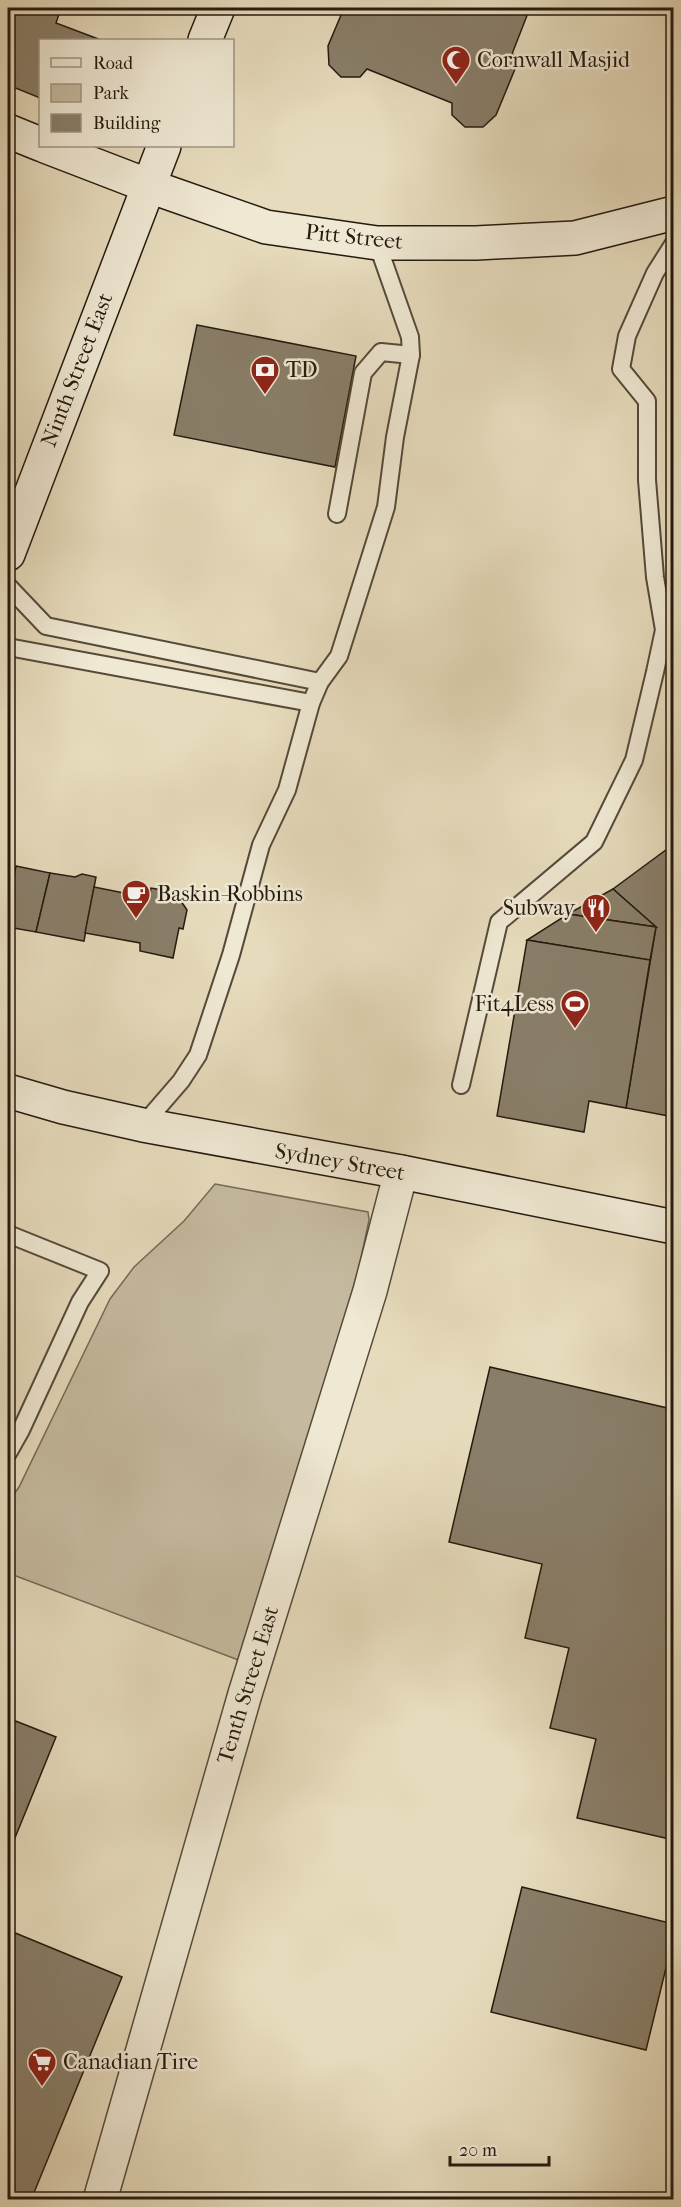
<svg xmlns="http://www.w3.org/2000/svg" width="681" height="2207" font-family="'IM FELL French Canon',serif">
<rect width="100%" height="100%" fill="#e6dbbc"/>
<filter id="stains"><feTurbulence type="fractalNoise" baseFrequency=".00333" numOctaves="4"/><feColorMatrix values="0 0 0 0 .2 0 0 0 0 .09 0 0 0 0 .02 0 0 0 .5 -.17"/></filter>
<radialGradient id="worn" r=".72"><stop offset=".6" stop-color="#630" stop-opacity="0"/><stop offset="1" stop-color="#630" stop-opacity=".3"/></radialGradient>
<!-- green -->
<polygon fill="#c5ba9f" stroke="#756a57" stroke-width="1.5" points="215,1184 368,1212 369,1220 358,1272 241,1661 8,1573 8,1503 19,1487 110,1299 134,1267 184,1221"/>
<!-- building -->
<g fill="#897e69" stroke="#251a0f" stroke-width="1.5">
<polygon points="8,8 51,8 60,11 56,23 101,40 40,40 40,98 8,85"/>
<polygon points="344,8 516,8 528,13 512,54 520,57 496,115 483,127 465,127 452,115 452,103 367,69 360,77 341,77 329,65 328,46"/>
<polygon points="197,325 356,356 335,467 174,435"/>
<polygon points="674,844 674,1117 626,1108 656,927 613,889"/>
<polygon points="16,866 50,873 36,932 8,927 8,907"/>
<polygon points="50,873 75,877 82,874 96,877 84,941 36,932"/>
<polygon points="94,887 149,898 151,888 175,892 187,910 183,929 179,928 173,958 140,951 140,943 85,933"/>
<polygon points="613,889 656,927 568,914"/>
<polygon points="568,914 656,927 650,960 527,940"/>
<polygon points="527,940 650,960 626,1108 589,1101 584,1132 497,1116"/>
<polygon points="490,1367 672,1409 674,1404 674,1840 577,1818 596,1739 550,1728 569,1648 525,1638 542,1564 449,1542"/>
<polygon points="8,1718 56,1737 8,1855"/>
<polygon points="522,1887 674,1924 674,1935 646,2050 491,2012"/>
<polygon points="8,1930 122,1977 31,2200 8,2200"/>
</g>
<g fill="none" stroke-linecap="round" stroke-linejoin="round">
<!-- lane casing -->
<g stroke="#554a3a" stroke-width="20">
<g id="lane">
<polyline points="337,514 363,373 381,352 411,355"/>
<polyline points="8,586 46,626 320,682"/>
<polyline points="8,647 311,703"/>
<polyline points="461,1085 499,922 594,842 634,760 655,672 664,630 655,577 647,480 647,401 621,369 627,336 655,273 674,243"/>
<polyline points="143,1125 181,1081 198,1055 231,955 261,845 287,790 311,703 320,682 339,656 386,507 395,437 411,355 410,337 377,243"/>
<polyline points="8,1234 100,1271 80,1302 21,1430 8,1453"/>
</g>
</g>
<!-- street casing -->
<g stroke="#554a3a" stroke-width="36">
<polyline id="street" points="100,2200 245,1694 370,1291 401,1172"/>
</g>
<!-- secondary casing -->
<g stroke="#251a0f" stroke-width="36">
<g id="secondary">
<polyline points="205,40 218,8"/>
<polyline points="8,131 40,144"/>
<polyline points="45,146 149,186 266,227 377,243 476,243 575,238 674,213"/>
<polyline points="8,554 164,146"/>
<polyline points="8,1091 63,1107 143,1125 401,1172 674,1227"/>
</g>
</g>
<!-- lane -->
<use href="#lane" stroke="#efe8d3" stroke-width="16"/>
<!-- street -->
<use href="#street" stroke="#efe8d3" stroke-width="33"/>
<!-- secondary -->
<use href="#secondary" stroke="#efe8d3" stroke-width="33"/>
</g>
<!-- icons -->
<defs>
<g id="mosque-pin" transform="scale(1.5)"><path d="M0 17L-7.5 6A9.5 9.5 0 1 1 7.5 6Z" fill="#8f2418" stroke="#efe8d3"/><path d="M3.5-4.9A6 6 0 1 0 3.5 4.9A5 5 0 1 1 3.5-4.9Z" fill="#fff"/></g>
<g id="bank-pin" transform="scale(1.5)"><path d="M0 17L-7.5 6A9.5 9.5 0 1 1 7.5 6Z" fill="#8f2418" stroke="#efe8d3"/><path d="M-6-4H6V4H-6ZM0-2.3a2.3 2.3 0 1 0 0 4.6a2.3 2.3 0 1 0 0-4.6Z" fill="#fff"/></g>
<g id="cafe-pin" transform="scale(1.5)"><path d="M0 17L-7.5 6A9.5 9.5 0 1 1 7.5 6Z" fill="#8f2418" stroke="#efe8d3"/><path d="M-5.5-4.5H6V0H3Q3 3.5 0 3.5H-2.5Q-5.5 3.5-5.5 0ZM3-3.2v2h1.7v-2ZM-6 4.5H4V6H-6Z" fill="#fff"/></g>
<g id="restaurant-pin" transform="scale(1.5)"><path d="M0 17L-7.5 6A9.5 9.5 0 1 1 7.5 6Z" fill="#8f2418" stroke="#efe8d3"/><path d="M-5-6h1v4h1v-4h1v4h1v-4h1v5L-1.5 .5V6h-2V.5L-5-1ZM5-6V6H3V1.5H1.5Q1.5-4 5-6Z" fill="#fff"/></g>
<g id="stadium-pin" transform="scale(1.5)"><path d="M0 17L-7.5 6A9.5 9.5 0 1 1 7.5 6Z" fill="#8f2418" stroke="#efe8d3"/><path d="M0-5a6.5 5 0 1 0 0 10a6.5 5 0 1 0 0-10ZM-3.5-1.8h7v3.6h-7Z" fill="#fff"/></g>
<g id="supermarket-pin" transform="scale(1.5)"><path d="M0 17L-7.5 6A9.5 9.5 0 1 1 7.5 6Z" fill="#8f2418" stroke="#efe8d3"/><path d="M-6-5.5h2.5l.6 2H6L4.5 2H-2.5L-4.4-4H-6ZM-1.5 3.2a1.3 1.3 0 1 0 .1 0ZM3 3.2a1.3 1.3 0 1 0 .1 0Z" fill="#fff"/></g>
</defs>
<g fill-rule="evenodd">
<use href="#mosque-pin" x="456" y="60"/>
<use href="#bank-pin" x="265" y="370"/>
<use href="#cafe-pin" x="136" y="894"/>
<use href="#restaurant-pin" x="596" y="908"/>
<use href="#stadium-pin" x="575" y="1004"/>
<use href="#supermarket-pin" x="42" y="2062"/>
</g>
<g text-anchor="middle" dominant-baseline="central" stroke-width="5" stroke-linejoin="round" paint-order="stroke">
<!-- poi labels -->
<g font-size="22" fill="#251a0f" stroke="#efe8d3" text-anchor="start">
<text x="477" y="60">Cornwall Masjid</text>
<text x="286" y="370">TD</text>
<text x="157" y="894">Baskin-Robbins</text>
<text x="575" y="908" text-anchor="end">Subway</text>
<text x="554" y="1004" text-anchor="end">Fit4Less</text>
<text x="63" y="2062">Canadian Tire</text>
</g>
<!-- street labels -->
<g font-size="22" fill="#251a0f" stroke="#efe8d3">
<text transform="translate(354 237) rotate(6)">Pitt Street</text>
<text transform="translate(77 370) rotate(-69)">Ninth Street East</text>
<text transform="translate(340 1162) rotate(10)">Sydney Street</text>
<text transform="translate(248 1685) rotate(-73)">Tenth Street East</text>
</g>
</g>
<!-- margin -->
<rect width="681" height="2207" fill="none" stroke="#e6dbbc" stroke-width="30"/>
<rect x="9" y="9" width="663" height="2189" fill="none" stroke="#251a0f" stroke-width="3"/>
<rect x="15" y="15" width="651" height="2177" fill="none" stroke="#251a0f" stroke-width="1.5"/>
<!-- legend -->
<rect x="39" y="39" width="195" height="108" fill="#efe8d3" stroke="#9e9685" stroke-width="1.5"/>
<rect x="51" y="58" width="30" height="9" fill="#efe8d3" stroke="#9e9685" stroke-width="1.5"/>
<text x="93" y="69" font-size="18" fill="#251a0f">Road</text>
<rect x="51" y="84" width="30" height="18" fill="#c5ba9f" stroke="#9e9685" stroke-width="1.5"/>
<text x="93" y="99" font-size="18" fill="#251a0f">Park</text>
<rect x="51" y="114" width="30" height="18" fill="#897e69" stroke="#9e9685" stroke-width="1.5"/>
<text x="93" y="129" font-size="18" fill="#251a0f">Building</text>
<!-- scale -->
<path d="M450 2156v9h99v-9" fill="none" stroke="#251a0f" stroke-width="3"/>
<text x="459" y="2156" font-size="18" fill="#251a0f" stroke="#efe8d3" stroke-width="4.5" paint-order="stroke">20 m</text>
<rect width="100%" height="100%" filter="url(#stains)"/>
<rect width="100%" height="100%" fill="url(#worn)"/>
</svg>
